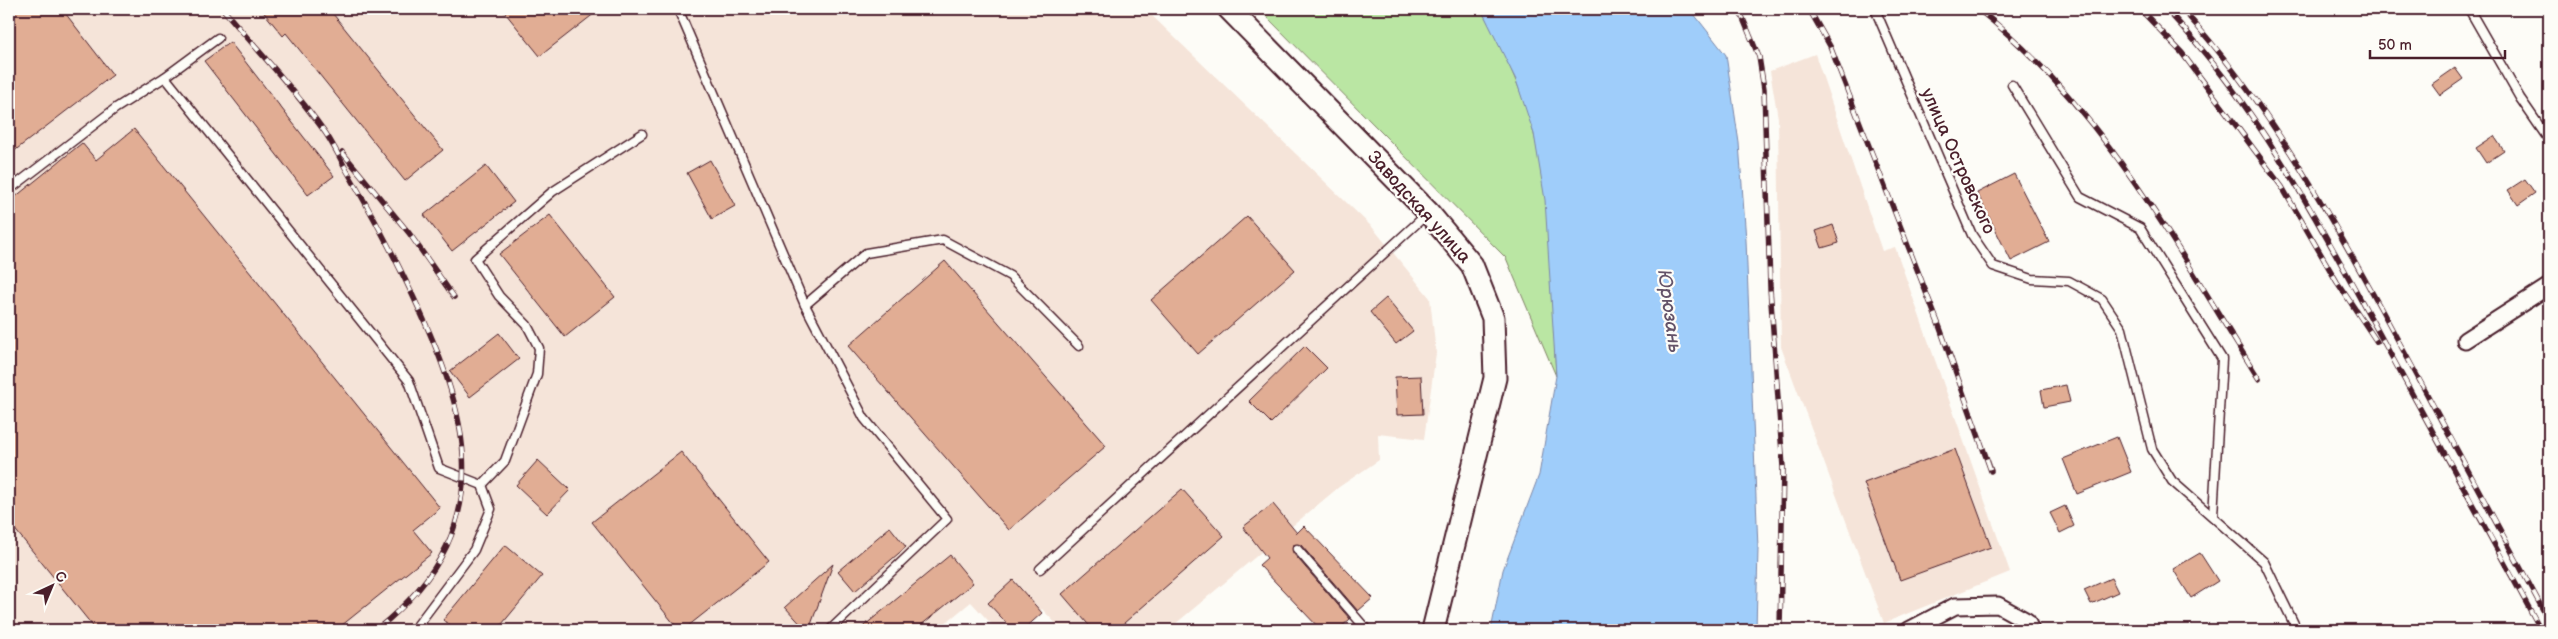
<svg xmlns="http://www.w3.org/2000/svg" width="2558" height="639" font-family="'Balsamiq Sans',sans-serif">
<rect width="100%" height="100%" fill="#fdfcf7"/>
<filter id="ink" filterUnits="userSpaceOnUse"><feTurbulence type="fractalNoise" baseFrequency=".02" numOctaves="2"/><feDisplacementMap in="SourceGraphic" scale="10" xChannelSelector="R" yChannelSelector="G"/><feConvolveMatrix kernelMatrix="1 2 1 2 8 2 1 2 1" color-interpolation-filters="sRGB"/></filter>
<g filter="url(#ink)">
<!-- built -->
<g fill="#f5e4d9">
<polygon points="9,9 1145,9 1373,228 1430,298 1436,353 1424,439 1378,434 1379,460 1339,487 1168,630 1062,630 1042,609 1015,630 997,630 971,602 937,630 9,630"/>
<polygon points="1815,54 1882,251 1895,247 2010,572 1884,623 1781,347 1778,118 1770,71"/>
</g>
<!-- green -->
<path fill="#bae6a3" stroke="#828267" d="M1259,9H1481C1502,49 1523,90 1534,134C1553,212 1552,296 1556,376L1506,258Z"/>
<!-- water -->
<polygon fill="#9fcdfa" stroke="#7d87a7" points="1481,9 1690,9 1726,55 1739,143 1746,240 1758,549 1756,630 1491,630 1503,570 1539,475 1556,376 1545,200 1534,134 1516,80"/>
<!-- building -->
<g fill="#e1ad94" stroke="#4a1f2b">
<polygon points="9,9 62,9 113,75 9,155"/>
<polygon points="261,9 329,9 443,150 405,181 286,33 283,36"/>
<polygon points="502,9 600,9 540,56"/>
<polygon points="230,42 334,176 308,195 204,61"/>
<polygon points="2455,68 2463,79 2440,95 2432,84"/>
<polygon points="134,129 440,508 413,530 432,553 336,630 96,630 9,522 9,202 82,143 96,160"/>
<polygon points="2494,136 2504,151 2486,163 2476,148"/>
<polygon points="710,160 735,206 712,219 687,173"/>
<polygon points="486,166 514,202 452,251 424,215"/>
<polygon points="2014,174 2049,242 2011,261 1977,193"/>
<polygon points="2525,179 2535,193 2518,205 2508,190"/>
<polygon points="550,215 615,297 565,337 499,254"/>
<polygon points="1247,216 1295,270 1198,354 1151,300"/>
<polygon points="1833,225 1839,243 1822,248 1816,231"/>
<polygon points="945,261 1106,446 1009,530 848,346"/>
<polygon points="1386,298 1413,331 1396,344 1370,312"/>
<polygon points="499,333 519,359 470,397 450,371"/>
<polygon points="1305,346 1327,368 1271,423 1249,401"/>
<polygon points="1421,376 1423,414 1397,415 1395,377"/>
<polygon points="2066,385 2070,402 2044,407 2041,390"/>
<polygon points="2117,437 2131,472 2077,494 2063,459"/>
<polygon points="1955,449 1991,547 1900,580 1864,483"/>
<polygon points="681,452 769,562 683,630 679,630 592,522"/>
<polygon points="538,460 570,490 547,514 516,485"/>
<polygon points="1182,489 1224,536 1116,630 1093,630 1062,594"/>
<polygon points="1273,504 1297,533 1304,526 1373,598 1358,611 1301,545 1293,545 1293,553 1350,619 1338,630 1321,630 1259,565 1267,558 1243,527"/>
<polygon points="2065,506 2074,526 2060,533 2050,513"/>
<polygon points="890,527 906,547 855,591 838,571"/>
<polygon points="505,545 542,576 497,630 456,630 443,620"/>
<polygon points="2200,553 2218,581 2191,598 2173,569"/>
<polygon points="950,555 973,583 915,630 859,630"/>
<polygon points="833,564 809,630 806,630 785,607"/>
<polygon points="2111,578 2118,592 2091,604 2084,590"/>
<polygon points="1013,580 1042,613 1023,630 1013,630 988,603"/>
</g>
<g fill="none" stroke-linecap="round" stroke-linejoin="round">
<!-- lane casing -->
<g stroke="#4a1f2b" stroke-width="11">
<g id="lane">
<polyline points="678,9 805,305 864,418 947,519 830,630"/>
<polyline points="1875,9 1972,235 1993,266 2032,279 2069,281 2102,299 2122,329 2152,449 2172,481 2264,562 2297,630"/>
<polyline points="2469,9 2520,98 2549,140"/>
<polyline points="165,77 409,381 439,468 482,485 491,509 474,550 414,630"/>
<polyline points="2012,85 2080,197 2140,228 2222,359 2213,516"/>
<polyline points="9,190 116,108 165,77 218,38"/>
<polyline points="805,305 866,253 943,240 1010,276 1079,346"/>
<polyline points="482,485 505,461 537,374 539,348 527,325 499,296 475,259 552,192 642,134"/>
<polyline points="1297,549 1367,630"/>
<polyline points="1040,569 1427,214"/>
</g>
</g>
<!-- street casing -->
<g stroke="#4a1f2b" stroke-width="19">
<g id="street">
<polyline points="2465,340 2549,286"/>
<polyline points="1909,630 1955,606 1998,605 2027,621 2031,630"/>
</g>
</g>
<!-- secondary casing -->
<g stroke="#4a1f2b" stroke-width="25">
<polyline id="secondary" points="1229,9 1428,212 1472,265 1493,318 1495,378 1433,630"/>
</g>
<!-- lane -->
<use href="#lane" stroke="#fdfcf7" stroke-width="8"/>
<!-- street -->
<use href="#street" stroke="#fdfcf7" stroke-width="15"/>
<!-- secondary -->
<use href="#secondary" stroke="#fdfcf7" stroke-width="21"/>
<!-- rail casing -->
<g stroke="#4a1f2b" stroke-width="5.5">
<g id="rail">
<path d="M223,9C255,48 292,86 322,128C332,141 339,157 347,171C365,202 383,234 399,267C464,399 513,522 376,630"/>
<polyline points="1739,9 1759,57 1764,89 1770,288 1783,467 1780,630"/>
<polyline points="1809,9 1830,46 1940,328 1991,471"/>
<path d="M1978,9C2101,105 2177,249 2259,379"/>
<polyline points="2140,9 2182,53 2282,187 2337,282 2377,342"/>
<path d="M2166,9C2262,110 2326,236 2392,357C2442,448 2492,539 2541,630"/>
<path d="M2182,9C2269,104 2332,218 2393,331C2445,427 2497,524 2549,621"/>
<polyline points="342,152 409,233 454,297"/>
</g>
</g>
<!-- rail -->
<use href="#rail" stroke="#fdfcf7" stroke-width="4" stroke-dasharray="11" stroke-linecap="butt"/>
</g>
</g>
<g text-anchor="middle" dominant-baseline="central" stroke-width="4.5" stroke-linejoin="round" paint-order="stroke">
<!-- street labels -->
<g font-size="18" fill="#4a1f2b" stroke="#fdfcf7">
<text transform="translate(1958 161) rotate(66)">улица Островского</text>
<text transform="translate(1419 207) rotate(48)">Заводская улица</text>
</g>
<!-- water labels -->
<g font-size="19" font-style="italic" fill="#645369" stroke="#fdfcf7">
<text transform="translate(1669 311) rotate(82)">Юрюзань</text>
</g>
</g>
<!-- margin -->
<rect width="2558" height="639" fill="none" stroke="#fdfcf7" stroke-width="30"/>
<rect x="15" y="15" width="2528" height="609" fill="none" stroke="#4a1f2b" stroke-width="2" filter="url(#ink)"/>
<!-- north arrow -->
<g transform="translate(52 586) rotate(44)" stroke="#fdfcf7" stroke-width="4" paint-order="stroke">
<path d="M0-4L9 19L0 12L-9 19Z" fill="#4a1f2b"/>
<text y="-8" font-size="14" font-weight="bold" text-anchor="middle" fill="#4a1f2b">С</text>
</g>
<!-- scale -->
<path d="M2370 50v8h135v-8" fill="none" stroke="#4a1f2b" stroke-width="2.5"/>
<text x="2378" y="50" font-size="15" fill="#4a1f2b" stroke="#fdfcf7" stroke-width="4" paint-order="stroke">50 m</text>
</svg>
